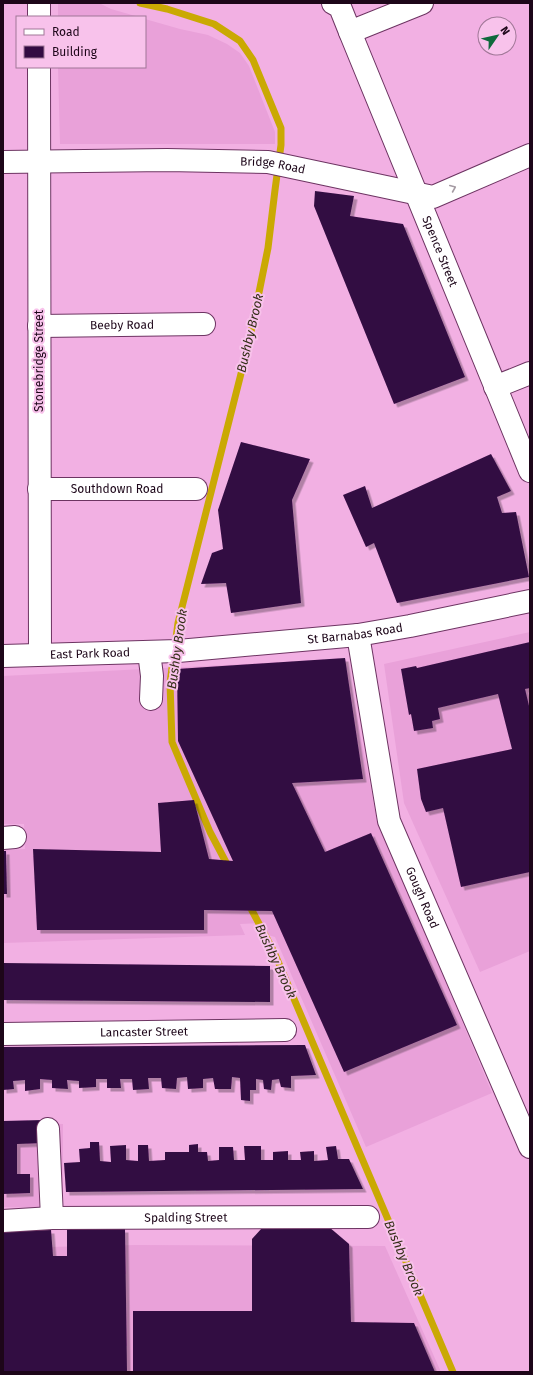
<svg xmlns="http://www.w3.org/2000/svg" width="533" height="1375" font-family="'Fira Sans',sans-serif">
<defs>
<filter id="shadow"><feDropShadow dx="3.5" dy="3.5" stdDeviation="0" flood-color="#0004"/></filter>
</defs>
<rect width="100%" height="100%" fill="#f2b0e3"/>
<!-- built -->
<g fill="#e9a1d9">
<polygon points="58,3 99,3 111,9 139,17 58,17"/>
<polygon points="145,19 180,29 208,35 227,44 240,53 249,66 264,104 275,132 275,144 60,144 58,67 145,67"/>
<polygon points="530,632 530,951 480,972 404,803 384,664"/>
<polygon points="346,659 376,816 492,1093 366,1147 275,937 268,935 262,923 240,924 245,935 3,943 3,850 25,849 24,824 3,824 3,676"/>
<polygon points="3,1123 63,1124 63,1208 3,1207"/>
<polygon points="136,1245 385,1246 441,1372 3,1372 3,1248"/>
</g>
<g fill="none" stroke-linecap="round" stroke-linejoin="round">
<!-- stream -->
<g stroke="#caa903" stroke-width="7">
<polyline points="140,3 167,9 214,24 240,41 253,60 281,128 281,145 275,190 268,248 249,342 178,623 170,683 172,742 210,832 229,868"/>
<polyline points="248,903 274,952 453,1372"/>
</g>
</g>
<!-- building -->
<g fill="#330b42" filter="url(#shadow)">
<polygon points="315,191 354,196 350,216 403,224 465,377 394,404 314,206"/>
<polygon points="241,442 310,459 292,500 301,603 231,613 226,583 201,584 212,553 223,549 218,510"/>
<polygon points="491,454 511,491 497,497 502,513 516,512 529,577 397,603 374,543 366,547 343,495 365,486 372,508"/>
<polygon points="530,642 530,688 525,689 530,710 530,872 461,887 443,808 426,812 421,799 417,769 512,749 498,694 438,708 440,719 432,721 433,728 414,731 411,714 409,715 401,669 416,666 417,668"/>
<polygon points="345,658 363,779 292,783 325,852 371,833 457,1025 344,1072 272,911 204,910 204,930 37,930 33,849 161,852 158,803 194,800 209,859 233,861 178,741 177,669"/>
<polygon points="3,851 6,851 7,894 3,894"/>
<polygon points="3,963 270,966 270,1002 3,1000"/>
<polygon points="305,1045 316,1075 291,1076 291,1088 281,1087 279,1079 272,1080 271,1090 264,1089 263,1080 256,1079 256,1090 250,1090 250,1101 241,1100 240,1078 232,1077 231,1089 215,1089 213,1078 203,1079 203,1088 188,1089 187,1077 177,1078 176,1089 162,1088 161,1078 148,1078 149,1089 133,1090 132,1079 120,1079 121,1088 107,1088 107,1079 96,1079 96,1087 79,1088 79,1081 67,1080 68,1089 52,1088 52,1080 40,1079 40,1089 25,1091 25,1080 13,1081 14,1089 3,1090 3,1047"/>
<polygon points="43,1120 43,1143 17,1144 17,1174 30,1174 30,1193 3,1194 3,1121"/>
<polygon points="90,1142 99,1142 100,1161 111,1162 110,1146 126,1145 126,1160 138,1161 138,1145 148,1145 149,1161 165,1160 165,1152 189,1152 189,1145 198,1144 198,1152 207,1152 208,1161 219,1160 219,1147 233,1147 234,1160 245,1160 244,1146 261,1146 261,1160 273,1160 273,1152 288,1151 288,1160 301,1160 300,1152 314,1151 314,1161 328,1160 326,1147 336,1146 338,1159 349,1159 363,1189 66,1192 64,1163 80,1162 79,1149 90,1148"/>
<polygon points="329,1227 349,1244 351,1322 414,1323 435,1372 133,1372 133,1311 252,1311 252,1239 262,1228"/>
<polygon points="67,1229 125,1229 127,1372 3,1372 3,1231 51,1230 53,1256 67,1256"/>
</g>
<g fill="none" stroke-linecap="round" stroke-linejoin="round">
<!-- minor casing -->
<g stroke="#6d3462" stroke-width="24">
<g id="minor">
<polyline points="39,3 39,17"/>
<polyline points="333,3 340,7 350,32 422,3"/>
<path id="s1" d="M350,32L530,471"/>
<path d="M39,67C41,263 39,459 40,654"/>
<path id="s2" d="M3,162L167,160L268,162L433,197L530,155"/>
<path id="s3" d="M39,326L204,324"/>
<polyline points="495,387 530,373"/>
<path id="s4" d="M39,489H196"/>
<path id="s5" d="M358,635L389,821L530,1147"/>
<polyline points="149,652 152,676 151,699"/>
<polyline points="3,838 15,837"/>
<path id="s6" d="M3,1034L285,1030"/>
<polyline points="48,1129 52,1218"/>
<path id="s7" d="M3,1221L52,1218L368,1217"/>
</g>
</g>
<!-- major casing -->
<g stroke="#6d3462" stroke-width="24">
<g id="major">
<path id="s8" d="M3,656L178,651L358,635L410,626L530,601"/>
</g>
</g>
<!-- minor -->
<use href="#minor" stroke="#fff" stroke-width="22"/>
<!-- major -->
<use href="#major" stroke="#fff" stroke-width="22"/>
</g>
<!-- one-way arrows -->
<defs><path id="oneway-chevron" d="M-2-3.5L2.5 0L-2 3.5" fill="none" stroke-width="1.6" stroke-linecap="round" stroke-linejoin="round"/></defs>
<use stroke="#a59ba3" href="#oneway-chevron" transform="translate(453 188) rotate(-23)"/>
<g text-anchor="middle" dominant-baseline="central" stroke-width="4" stroke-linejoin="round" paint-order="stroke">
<!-- street labels -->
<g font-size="12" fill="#1d0619" stroke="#f8c2eb">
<text stroke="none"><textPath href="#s2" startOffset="270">Bridge Road</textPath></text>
<text stroke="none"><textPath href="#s1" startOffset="237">Spence Street</textPath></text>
<text stroke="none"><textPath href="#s3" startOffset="83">Beeby Road</textPath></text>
<text transform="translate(39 361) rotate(-90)">Stonebridge Street</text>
<text stroke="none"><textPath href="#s4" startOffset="78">Southdown Road</textPath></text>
<text stroke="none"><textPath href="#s8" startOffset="353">St Barnabas Road</textPath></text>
<text stroke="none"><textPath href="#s8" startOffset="87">East Park Road</textPath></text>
<text stroke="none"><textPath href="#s5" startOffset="272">Gough Road</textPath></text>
<text stroke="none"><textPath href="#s6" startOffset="141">Lancaster Street</textPath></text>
<text stroke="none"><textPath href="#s7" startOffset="183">Spalding Street</textPath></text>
</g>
<!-- water labels -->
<g font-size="13" font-style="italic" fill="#342e18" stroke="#f8c2eb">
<text transform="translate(250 333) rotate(-77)">Bushby Brook</text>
<text transform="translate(177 649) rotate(-82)">Bushby Brook</text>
<text transform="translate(276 961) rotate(65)">Bushby Brook</text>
<text transform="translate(404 1258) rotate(67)">Bushby Brook</text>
</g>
</g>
<!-- border -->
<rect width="533" height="1375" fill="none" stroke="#1d0619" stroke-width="8"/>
<!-- legend -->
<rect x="16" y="16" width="130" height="52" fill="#f8c2eb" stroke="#a07797"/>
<rect x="24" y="29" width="20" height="6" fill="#ffffff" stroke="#a07797"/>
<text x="52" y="36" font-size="12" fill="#1d0619">Road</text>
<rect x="24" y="46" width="20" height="12" fill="#330b42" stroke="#a07797"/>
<text x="52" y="56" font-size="12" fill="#1d0619">Building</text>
<!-- north arrow -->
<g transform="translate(497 36) rotate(56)"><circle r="19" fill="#f8c2eb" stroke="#a07797"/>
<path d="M0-3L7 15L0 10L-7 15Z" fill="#0f693c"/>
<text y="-6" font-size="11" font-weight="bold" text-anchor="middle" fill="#1d0619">N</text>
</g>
</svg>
